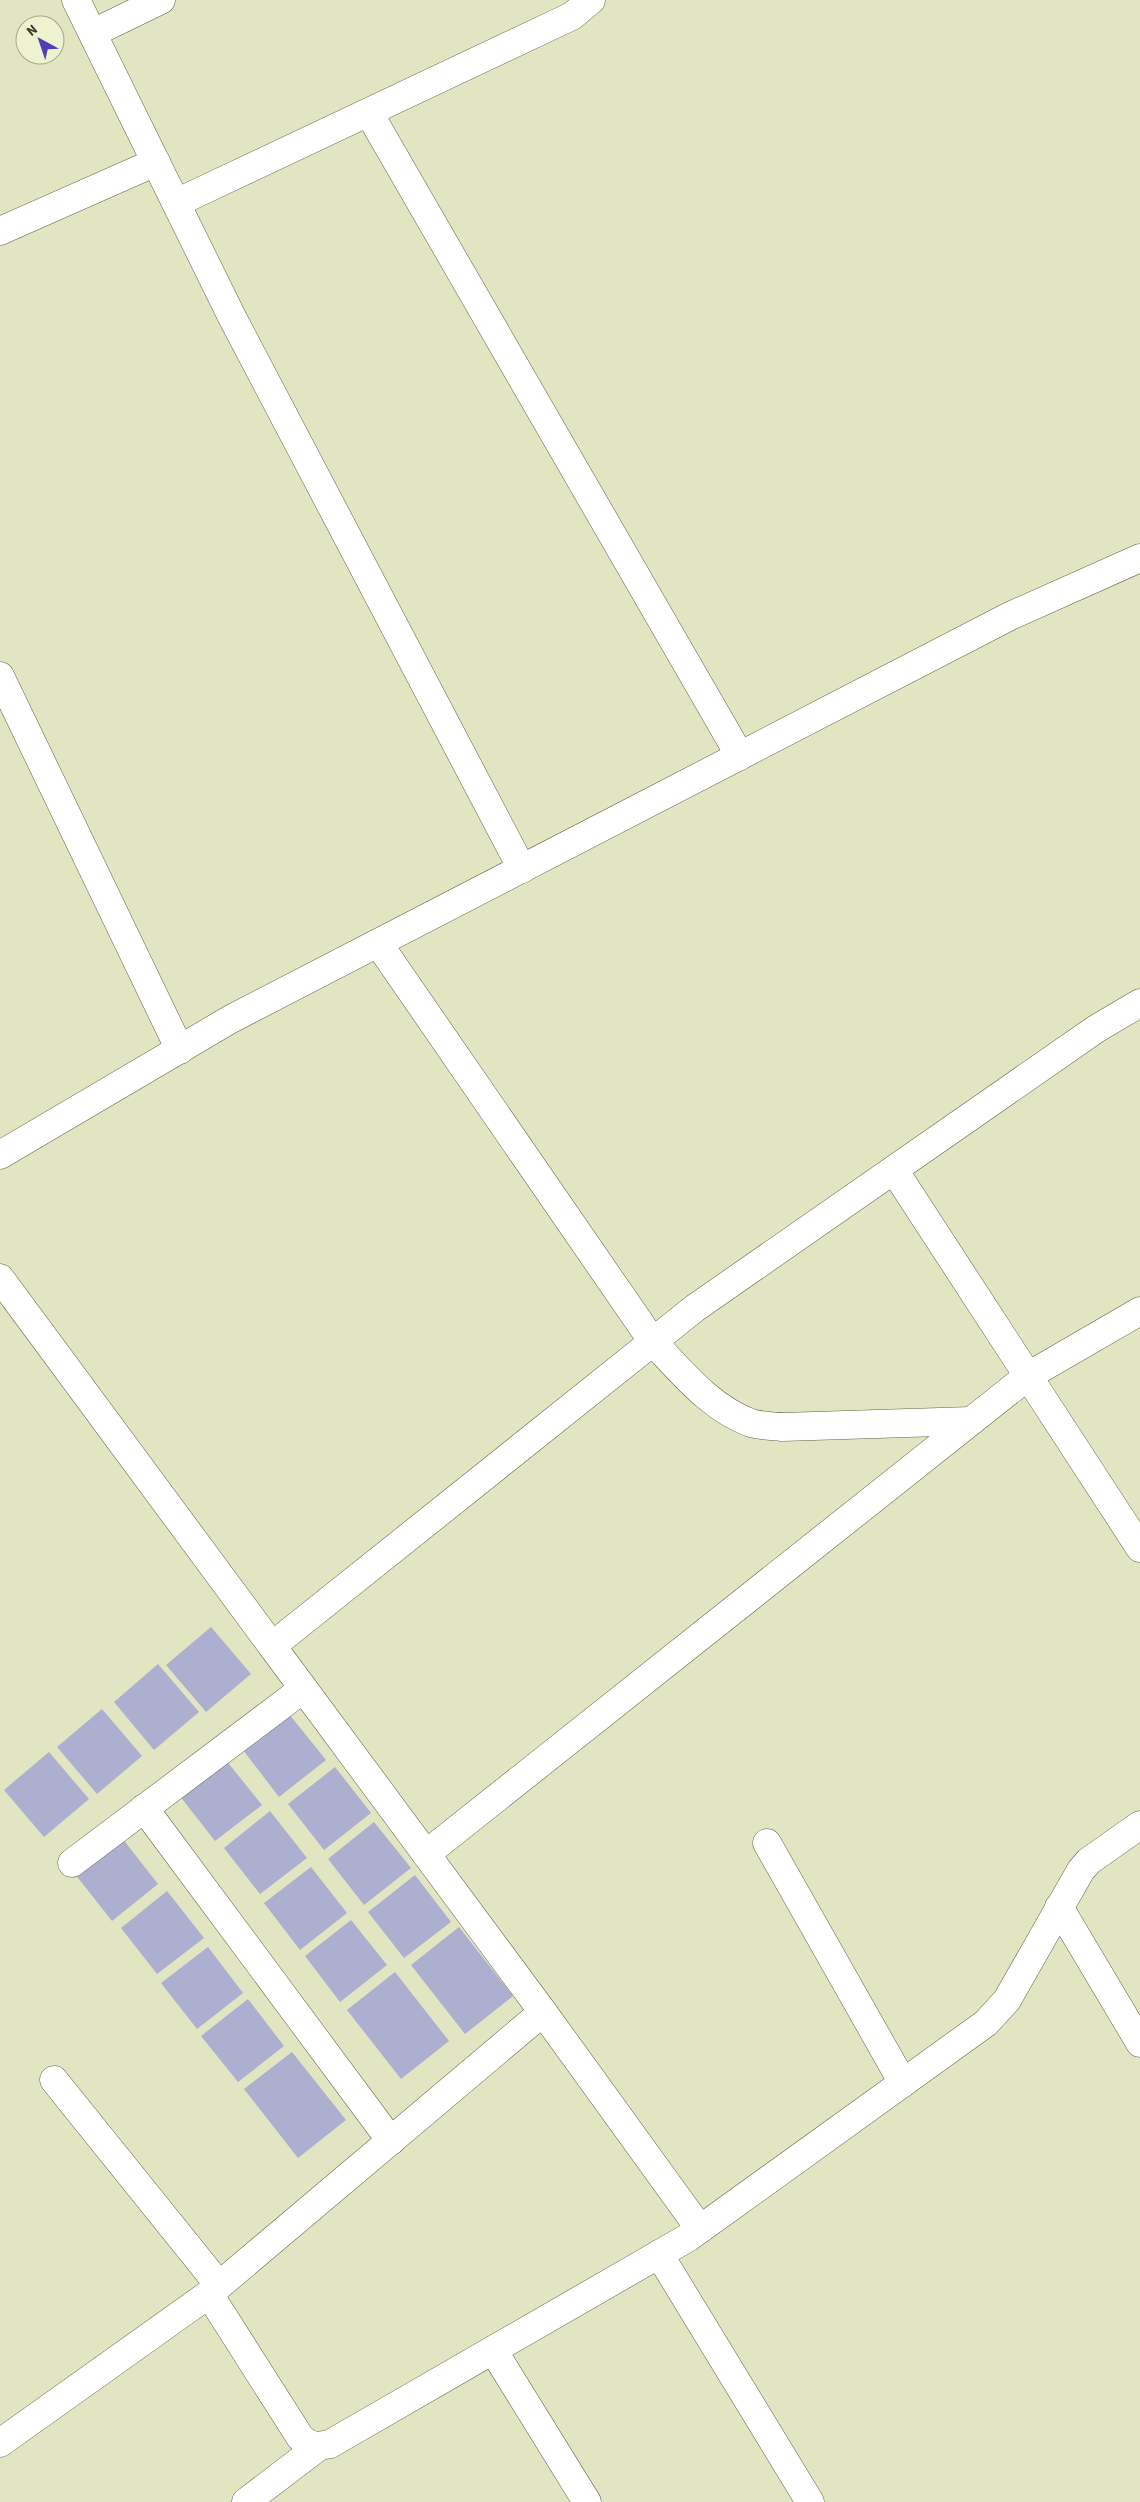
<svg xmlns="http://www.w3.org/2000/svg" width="1140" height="2502" font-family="'Source Sans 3',sans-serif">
<rect width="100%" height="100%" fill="#e2e5c1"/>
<!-- building -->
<g fill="#acafd0">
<polygon points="211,1627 251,1674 206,1712 166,1665"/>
<polygon points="158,1664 199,1712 154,1750 114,1702"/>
<polygon points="102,1709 142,1756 97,1794 57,1747"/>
<polygon points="289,1714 326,1760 279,1797 243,1750"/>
<polygon points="49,1752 89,1799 44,1837 4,1790"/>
<polygon points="225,1759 262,1805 215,1841 179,1795"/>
<polygon points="335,1767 371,1813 324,1850 288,1804"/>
<polygon points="270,1811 307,1858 260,1894 224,1848"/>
<polygon points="374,1822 411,1868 364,1905 328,1859"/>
<polygon points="122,1838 158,1884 112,1921 75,1874"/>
<polygon points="311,1867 347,1913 300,1950 264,1903"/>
<polygon points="415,1875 451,1922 404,1958 368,1912"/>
<polygon points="167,1891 204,1938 157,1974 121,1928"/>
<polygon points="351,1920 387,1965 340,2002 305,1956"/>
<polygon points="459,1927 513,1996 465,2034 411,1965"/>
<polygon points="208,1947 243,1993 197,2029 161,1983"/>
<polygon points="395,1972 449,2041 401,2079 347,2010"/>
<polygon points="248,1999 284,2046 238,2082 201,2036"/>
<polygon points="292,2052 346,2120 298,2158 244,2089"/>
</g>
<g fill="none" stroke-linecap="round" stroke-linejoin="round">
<!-- minor casing -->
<g stroke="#616343" stroke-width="29">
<g id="minor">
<polyline points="76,0 232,317 522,869"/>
<polyline points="93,33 161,0"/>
<polyline points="369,113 740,756"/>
<polyline points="176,203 572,16 591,0"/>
<polyline points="0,231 156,162"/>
<polyline points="0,676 180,1050"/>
<path d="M378,943L653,1342C682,1372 710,1408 751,1423C760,1426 772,1426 782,1427L971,1421"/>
<polyline points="0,1155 231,1019 1010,616 1140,558"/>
<polyline points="894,1170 1140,1548"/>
<polyline points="0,1278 272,1646 695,1308 1096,1029 1140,1003"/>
<polyline points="272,1646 543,2012 700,2229"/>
<polyline points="144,1808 391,2141"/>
<polyline points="767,1843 903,2083"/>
<polyline points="426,1854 1028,1376 1140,1311"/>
<polyline points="72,1863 303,1689"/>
<polyline points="1059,1907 1140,2043"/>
<polyline points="54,2080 219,2285"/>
<polyline points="659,2254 810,2502"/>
<path d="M209,2294L300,2437C310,2447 317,2447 330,2444L689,2237L986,2023L1007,2000L1081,1870L1089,1861L1140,1825"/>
<polyline points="493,2350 587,2502"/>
<polyline points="0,2443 209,2294 543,2012"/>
<polyline points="246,2502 318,2447"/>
</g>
</g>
<!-- minor -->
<use href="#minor" stroke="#fff" stroke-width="28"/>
</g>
<!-- north arrow -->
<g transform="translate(40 40) rotate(320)"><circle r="24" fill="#eff2ce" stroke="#a5a88c"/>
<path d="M0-4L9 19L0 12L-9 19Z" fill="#4e3fb6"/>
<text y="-8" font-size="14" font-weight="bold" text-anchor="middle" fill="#37392a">N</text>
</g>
</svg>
